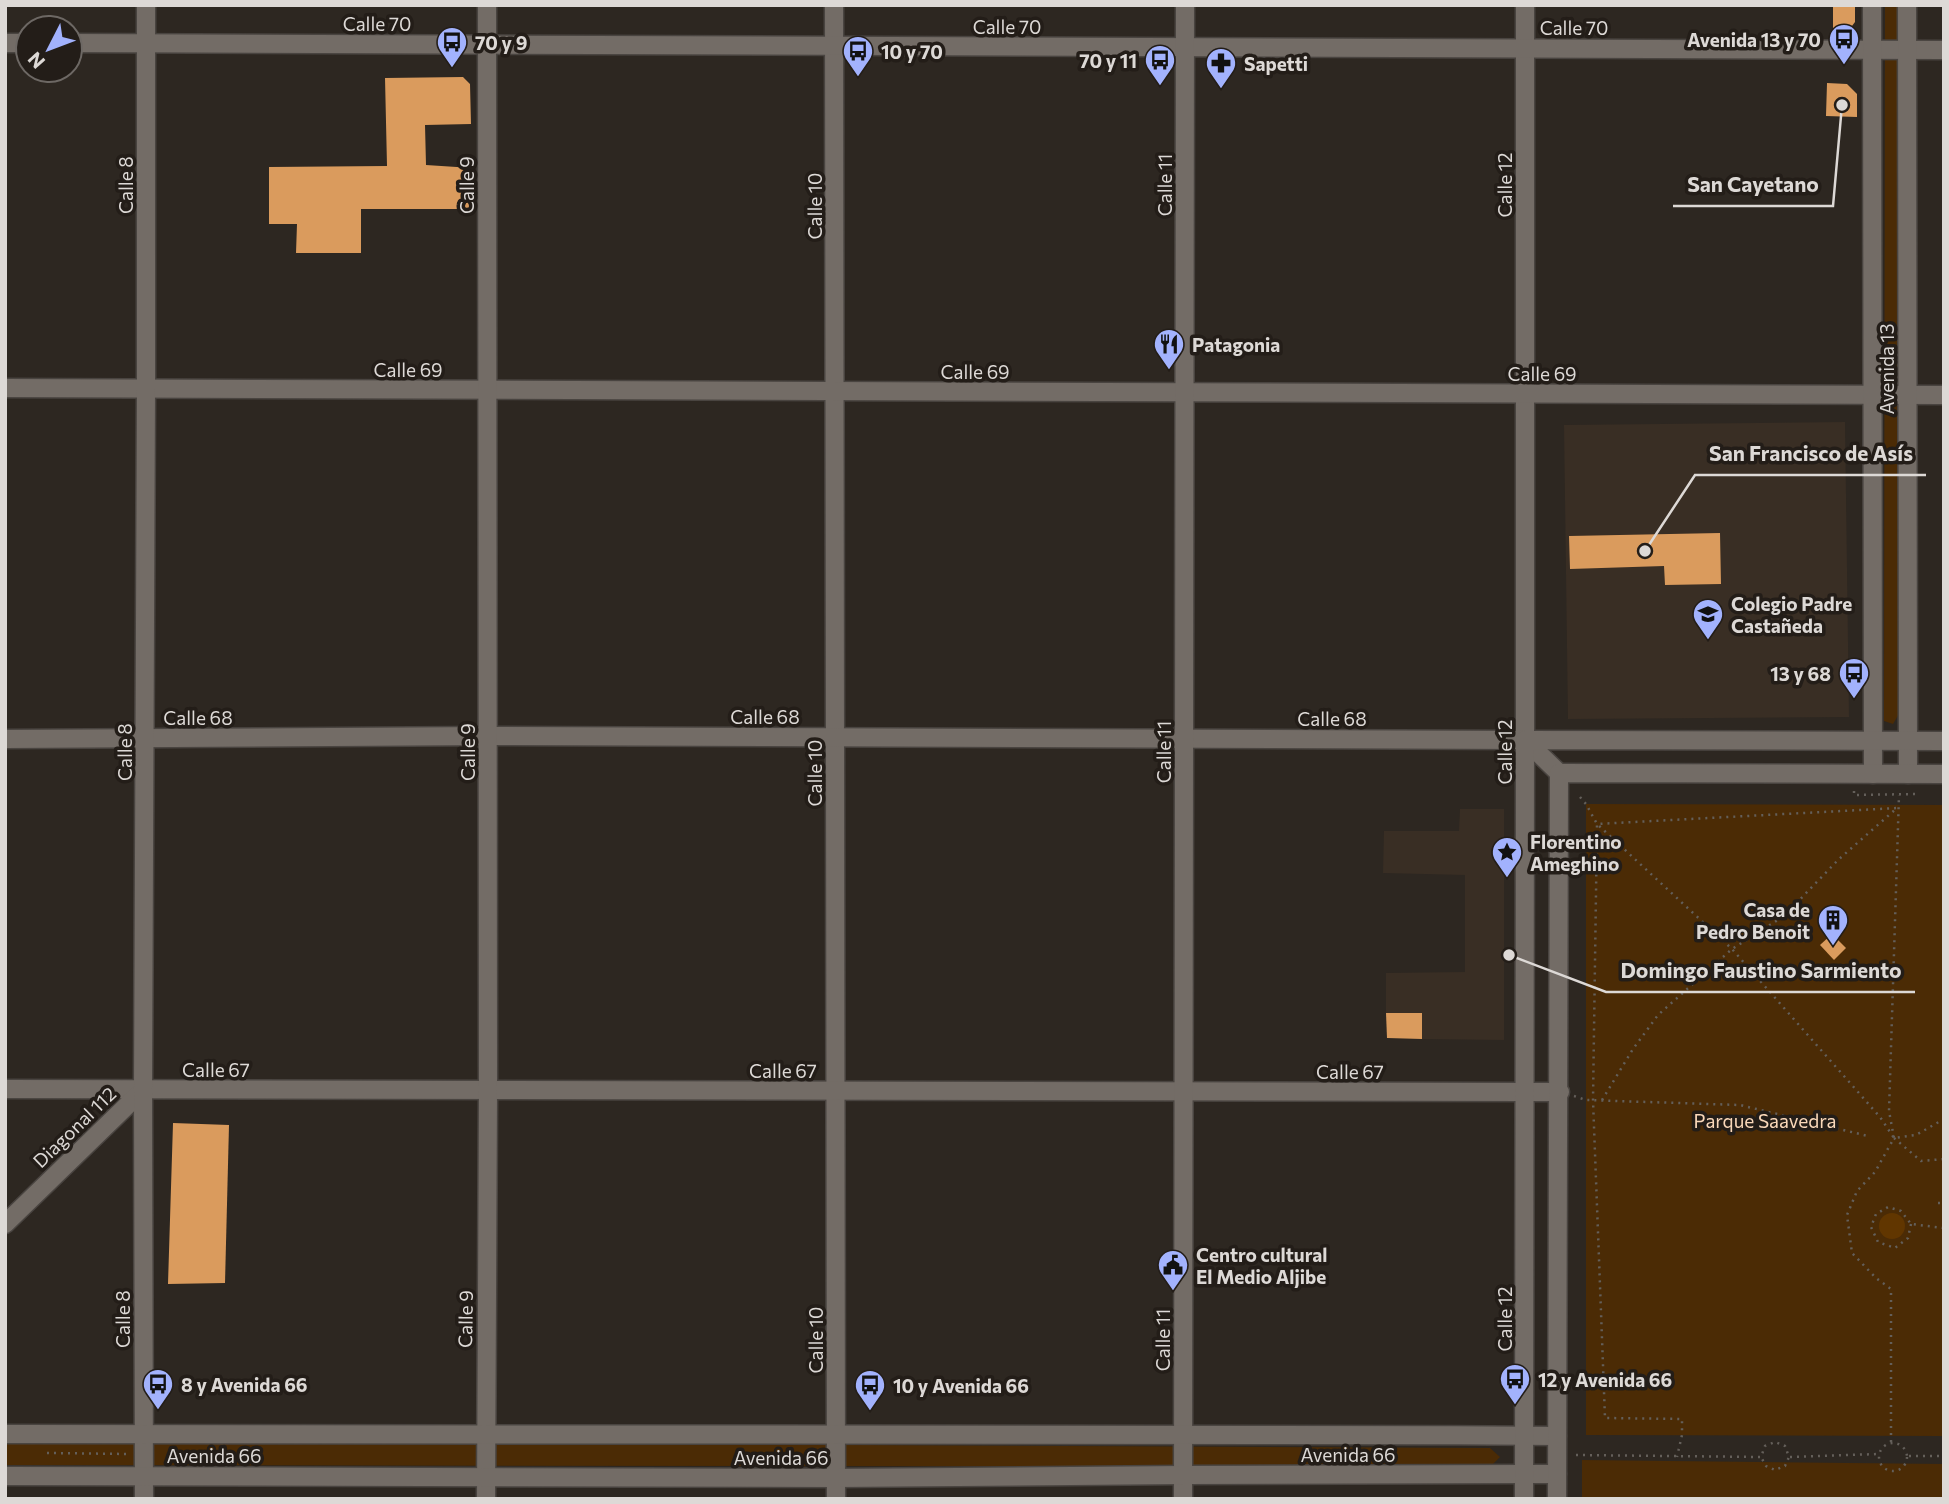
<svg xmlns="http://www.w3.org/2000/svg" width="1949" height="1504" font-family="Commissioner,sans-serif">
<rect width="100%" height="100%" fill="#2d2721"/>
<!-- built -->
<g fill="#392e24">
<polygon points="1845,422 1849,717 1568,719 1564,425"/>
<polygon points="1460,809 1504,809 1504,1040 1422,1039 1422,1013 1386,1013 1386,973 1465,972 1465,875 1383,873 1384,831 1459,831"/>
</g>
<!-- green -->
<g fill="#4b2b05">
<polygon points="1885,5 1900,5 1900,712 1893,724 1884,721"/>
<polygon points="1586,804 1944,805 1944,1436 1586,1435"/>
<polygon points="5,1441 1490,1448 1500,1457 1490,1467 5,1465"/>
<polygon points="1582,1460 1944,1464 1944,1499 1582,1499"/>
</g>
<!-- water -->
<circle fill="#613600" cx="1892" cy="1226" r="13"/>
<!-- building -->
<g fill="#da9b5d">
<polygon points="1833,5 1855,5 1855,22 1849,30 1833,31"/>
<polygon points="463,77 470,84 471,124 425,125 426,165 472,168 472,209 361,209 361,253 296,253 297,224 269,224 269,167 387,166 385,78"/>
<polygon points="1827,83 1847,84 1857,94 1857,117 1826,116"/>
<polygon points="1720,533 1721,584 1665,585 1664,566 1570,569 1569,536"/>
<polygon points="1832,934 1846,948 1834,960 1820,945"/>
<polygon points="1386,1013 1422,1013 1422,1039 1387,1038"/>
<polygon points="173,1123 229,1125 225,1283 168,1284"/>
</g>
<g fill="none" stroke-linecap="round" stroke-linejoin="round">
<!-- street casing -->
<g stroke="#494440" stroke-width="21">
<g id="street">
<polyline points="834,5 836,1499"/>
<polyline points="1525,5 1525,740"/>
<polyline points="5,43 28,43"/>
<polyline points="70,43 1944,50"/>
<polyline points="5,388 1944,395"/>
<polyline points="5,739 488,736 1525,740 1559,773"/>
<polyline points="5,1089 1560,1092"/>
<polyline points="5,1224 143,1090"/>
<polyline points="144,1499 143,1090 146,389 146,5"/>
<polyline points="486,1499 488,1090 487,5"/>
<polyline points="1183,1499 1185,5"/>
</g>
</g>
<!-- secondary casing -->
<g stroke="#494440" stroke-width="21">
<g id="secondary">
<polyline points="1872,5 1873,774"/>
<polyline points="1907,5 1908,774"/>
<path d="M5,1434C523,1436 1040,1431 1557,1436"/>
<polyline points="5,1476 836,1478 1183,1475 1557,1474"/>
<polyline points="1524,1499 1525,740 1944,741"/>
<polyline points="1557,1499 1559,773 1944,774"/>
</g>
</g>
<!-- path -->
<g stroke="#645f5a" stroke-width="2.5" stroke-dasharray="2 5" stroke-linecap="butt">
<polyline points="1854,791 1854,795 1916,794 1916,790"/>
<polyline points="1580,797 1586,804 1597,824 1732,949 1880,1117 1894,1138 1916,1135 1944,1119"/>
<polyline points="1574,1096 1586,1100 1740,1105 1868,1136"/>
<polyline points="1602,1100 1633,1049 1658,1015 1732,949 1784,916 1838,860 1897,808 1597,824 1593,1100 1605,1418 1682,1419 1682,1435 1677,1457"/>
<polyline points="1894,1138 1921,1161 1944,1159"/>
<polyline points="1938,1203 1944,1203"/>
<polyline points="1911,1224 1908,1238 1895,1248 1878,1242 1871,1227 1876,1214 1888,1207 1901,1211 1911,1224 1943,1228"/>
<polyline points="1891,1442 1891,1289 1876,1278 1852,1253 1847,1215 1857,1191 1875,1172 1894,1138 1889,1111 1899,795"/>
<circle cx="1893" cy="1457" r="14"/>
<polyline points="47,1453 128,1454"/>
<polyline points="1576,1455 1761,1457 1765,1446 1775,1442 1785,1446 1789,1457 1785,1466 1775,1470 1766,1466 1761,1457"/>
<polyline points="1909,1456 1944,1456"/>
<polyline points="1790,1457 1878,1454"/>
</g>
<!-- street -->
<use href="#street" stroke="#736c66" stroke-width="18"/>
<!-- secondary -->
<use href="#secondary" stroke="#736c66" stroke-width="18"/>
</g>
<!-- icons -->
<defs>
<g id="bus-pin" transform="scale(1.575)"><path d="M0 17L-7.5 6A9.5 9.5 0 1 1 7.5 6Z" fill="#a2b2fd" stroke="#231d18"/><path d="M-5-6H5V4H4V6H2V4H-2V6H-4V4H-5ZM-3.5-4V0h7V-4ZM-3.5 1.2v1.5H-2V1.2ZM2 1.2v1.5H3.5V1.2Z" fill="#111"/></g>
<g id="pharmacy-pin" transform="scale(1.575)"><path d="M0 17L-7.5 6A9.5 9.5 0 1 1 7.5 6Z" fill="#a2b2fd" stroke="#231d18"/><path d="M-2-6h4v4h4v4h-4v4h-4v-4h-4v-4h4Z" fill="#111"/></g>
<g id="restaurant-pin" transform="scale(1.575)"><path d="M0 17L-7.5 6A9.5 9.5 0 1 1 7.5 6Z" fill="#a2b2fd" stroke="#231d18"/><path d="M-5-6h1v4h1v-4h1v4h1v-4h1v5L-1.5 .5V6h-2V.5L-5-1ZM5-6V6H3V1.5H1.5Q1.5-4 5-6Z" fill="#111"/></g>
<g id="school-pin" transform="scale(1.575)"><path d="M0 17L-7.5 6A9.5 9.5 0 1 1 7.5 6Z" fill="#a2b2fd" stroke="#231d18"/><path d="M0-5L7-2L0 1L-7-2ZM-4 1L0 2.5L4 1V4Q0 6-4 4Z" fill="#111"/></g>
<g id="sight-pin" transform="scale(1.575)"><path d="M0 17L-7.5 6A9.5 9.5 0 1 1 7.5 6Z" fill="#a2b2fd" stroke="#231d18"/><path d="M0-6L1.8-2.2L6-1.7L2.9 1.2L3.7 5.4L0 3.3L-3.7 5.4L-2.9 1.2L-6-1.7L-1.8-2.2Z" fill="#111"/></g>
<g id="building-pin" transform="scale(1.575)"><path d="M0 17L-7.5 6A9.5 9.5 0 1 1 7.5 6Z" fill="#a2b2fd" stroke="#231d18"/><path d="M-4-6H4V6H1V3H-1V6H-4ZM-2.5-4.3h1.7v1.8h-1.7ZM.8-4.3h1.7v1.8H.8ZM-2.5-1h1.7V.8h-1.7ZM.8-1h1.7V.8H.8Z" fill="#111"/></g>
<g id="civic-pin" transform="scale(1.575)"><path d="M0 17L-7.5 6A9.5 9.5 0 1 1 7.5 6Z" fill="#a2b2fd" stroke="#231d18"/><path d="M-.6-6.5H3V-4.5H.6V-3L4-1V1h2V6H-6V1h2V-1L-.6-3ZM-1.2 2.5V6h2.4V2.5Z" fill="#111"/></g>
</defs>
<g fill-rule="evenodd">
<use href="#bus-pin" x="1844" y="39"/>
<use href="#bus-pin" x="452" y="42"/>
<use href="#bus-pin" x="858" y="51"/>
<use href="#bus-pin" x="1160" y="60"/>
<use href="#pharmacy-pin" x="1221" y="63"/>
<use href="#restaurant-pin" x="1169" y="344"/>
<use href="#school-pin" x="1708" y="614"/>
<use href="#bus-pin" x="1854" y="673"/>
<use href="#sight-pin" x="1507" y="852"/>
<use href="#building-pin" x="1833" y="920"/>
<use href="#civic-pin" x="1173" y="1265"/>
<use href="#bus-pin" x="1515" y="1379"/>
<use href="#bus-pin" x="158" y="1384"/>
<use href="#bus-pin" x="870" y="1385"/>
</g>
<g text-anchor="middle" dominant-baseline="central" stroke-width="7" stroke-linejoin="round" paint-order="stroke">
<!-- street labels -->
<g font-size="19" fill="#ddd9d6" stroke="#231d18">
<text x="377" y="23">Calle 70</text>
<text x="1007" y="26">Calle 70</text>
<text x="1574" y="27">Calle 70</text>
<text transform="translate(125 185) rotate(-90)">Calle 8</text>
<text transform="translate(466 185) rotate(-90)">Calle 9</text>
<text transform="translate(1164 185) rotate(-90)">Calle 11</text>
<text transform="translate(1504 185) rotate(-90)">Calle 12</text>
<text transform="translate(814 206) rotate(-90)">Calle 10</text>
<text x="408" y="369">Calle 69</text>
<text transform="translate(1886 369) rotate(-90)">Avenida 13</text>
<text x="975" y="371">Calle 69</text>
<text x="1542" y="373">Calle 69</text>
<text x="765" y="716">Calle 68</text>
<text x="198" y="717">Calle 68</text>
<text x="1332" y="718">Calle 68</text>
<text transform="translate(124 752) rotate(-90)">Calle 8</text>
<text transform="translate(467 752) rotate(-90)">Calle 9</text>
<text transform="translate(1163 752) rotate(-90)">Calle 11</text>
<text transform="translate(1504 752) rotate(-90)">Calle 12</text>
<text transform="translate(814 773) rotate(-90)">Calle 10</text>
<text x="216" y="1069">Calle 67</text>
<text x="783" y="1070">Calle 67</text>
<text x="1350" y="1071">Calle 67</text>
<text transform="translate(74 1127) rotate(-44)">Diagonal 112</text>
<text transform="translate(122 1319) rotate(-90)">Calle 8</text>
<text transform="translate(465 1319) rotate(-89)">Calle 9</text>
<text transform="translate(1504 1319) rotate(-90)">Calle 12</text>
<text transform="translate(815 1340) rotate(-90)">Calle 10</text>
<text transform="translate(1162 1340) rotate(-90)">Calle 11</text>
<text x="1348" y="1454">Avenida 66</text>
<text x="214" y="1455">Avenida 66</text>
<text x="781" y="1457">Avenida 66</text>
</g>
<!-- poi labels -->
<g font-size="19" font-weight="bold" fill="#ddd9d6" stroke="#231d18" text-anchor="start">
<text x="1821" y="39" text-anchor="end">Avenida 13 y 70</text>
<text x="475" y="42">70 y 9</text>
<text x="881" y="51">10 y 70</text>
<text x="1137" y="60" text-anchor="end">70 y 11</text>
<text x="1244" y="63">Sapetti</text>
<text x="1192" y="344">Patagonia</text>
<text x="1731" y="603">Colegio Padre<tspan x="1731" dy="22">Castañeda</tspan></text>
<text x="1831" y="673" text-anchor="end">13 y 68</text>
<text x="1530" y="841">Florentino<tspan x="1530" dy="22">Ameghino</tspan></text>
<text x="1810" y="909" text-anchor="end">Casa de<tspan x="1810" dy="22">Pedro Benoit</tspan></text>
<text x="1196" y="1254">Centro cultural<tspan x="1196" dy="22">El Medio Aljibe</tspan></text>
<text x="1538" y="1379">12 y Avenida 66</text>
<text x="181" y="1384">8 y Avenida 66</text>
<text x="893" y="1385">10 y Avenida 66</text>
</g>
<!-- park labels -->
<g font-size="19" fill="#fad8b9" stroke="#231d18">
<text x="1765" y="1120">Parque Saavedra</text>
</g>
</g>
<!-- callouts -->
<path fill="none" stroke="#ddd9d6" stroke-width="2.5" d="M1842 105L1833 206H1673M1645 551L1695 475H1926M1509 955L1606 992H1915"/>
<g fill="#ddd9d6" stroke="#231d18" stroke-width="2.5">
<circle cx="1842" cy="105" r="7"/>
<circle cx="1645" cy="551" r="7"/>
<circle cx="1509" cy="955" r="7"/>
</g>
<g font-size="21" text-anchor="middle" font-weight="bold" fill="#ddd9d6" stroke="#231d18" stroke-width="7" stroke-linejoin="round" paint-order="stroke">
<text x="1753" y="192">San Cayetano</text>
<text x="1811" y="461">San Francisco de Asís</text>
<text x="1761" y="978">Domingo Faustino Sarmiento</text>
</g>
<!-- border -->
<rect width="1949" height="1504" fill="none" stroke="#ddd9d6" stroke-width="14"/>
<!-- north arrow -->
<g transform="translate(49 49) rotate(228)"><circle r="33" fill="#231d18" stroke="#6d6864" stroke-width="2"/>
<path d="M0-5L12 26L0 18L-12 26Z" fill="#a2b2fd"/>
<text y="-10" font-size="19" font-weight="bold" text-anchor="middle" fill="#ddd9d6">N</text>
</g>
</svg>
